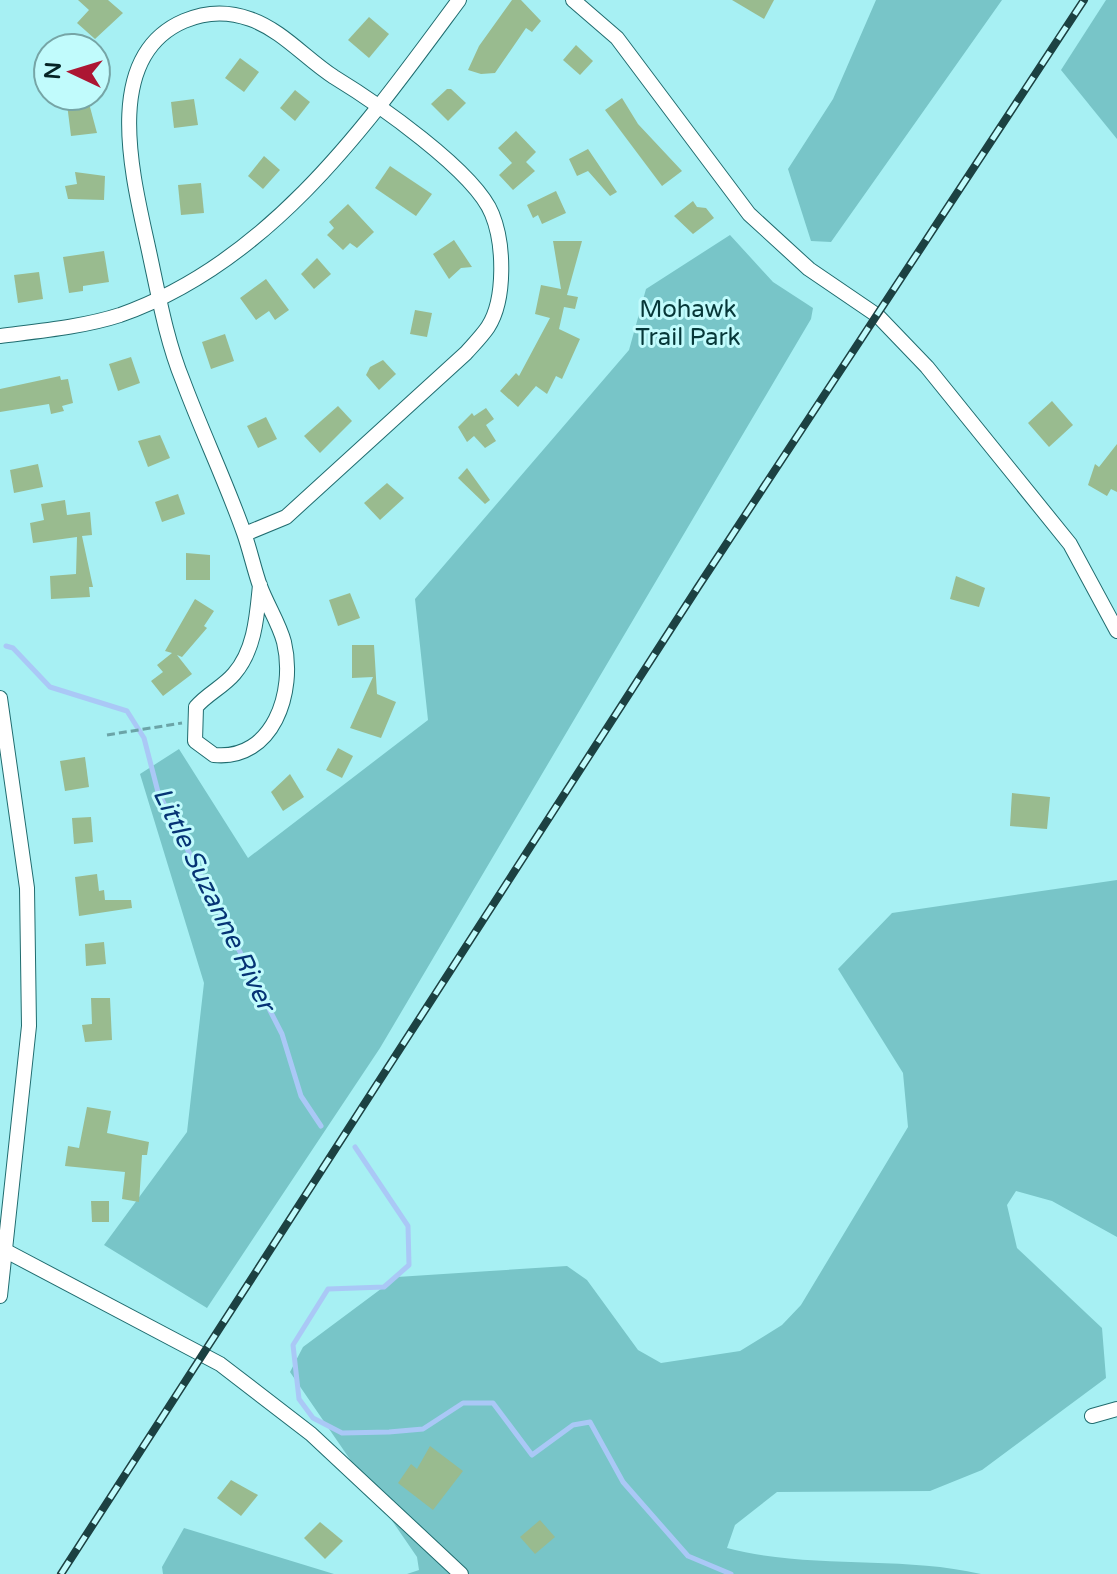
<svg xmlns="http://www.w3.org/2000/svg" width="1117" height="1574" font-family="'Varela Round',sans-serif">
<rect width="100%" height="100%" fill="#a7f0f3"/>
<!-- green -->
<g fill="#78c5c8">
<polygon points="876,0 1002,0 831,242 811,241 788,169 833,99"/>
<polygon points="1106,0 1117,0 1117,139 1061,70"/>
<polygon points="730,235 773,282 813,308 811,319 380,1048 207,1308 104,1245 187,1132 204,983 140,774 179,749 248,858 428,720 415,599 629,350 646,289"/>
<path d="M1117,880V1237L1052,1201L1016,1191L1007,1205L1017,1248L1102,1328L1106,1378L982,1470L930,1491L777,1492L735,1525L727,1548C809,1570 897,1555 981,1574H407L419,1570L417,1557L290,1372L303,1347L397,1277L567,1266L587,1280L638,1350L661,1363L740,1351L782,1325L801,1305L908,1127L903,1073L838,969L892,913Z"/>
<polygon points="184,1528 334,1574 163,1574 162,1567"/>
</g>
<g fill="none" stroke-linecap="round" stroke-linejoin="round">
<!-- stream -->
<g stroke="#aac8f6" stroke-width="5">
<polyline points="6,646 13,648 50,687 127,711 144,738 158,792 282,1034 301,1096 321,1126"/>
<polyline points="355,1147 408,1226 409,1265 384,1287 328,1289 293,1345 299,1399 313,1418 342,1433 389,1432 423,1429 463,1403 493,1403 532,1455 573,1425 590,1422 623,1482 688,1556 731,1574"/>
</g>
</g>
<!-- building -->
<g fill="#99bb8f">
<polygon points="78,0 108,0 123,13 95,39 77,23 89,10"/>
<polygon points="512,0 521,0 541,21 532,32 526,28 495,73 481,74 468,70 479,46"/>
<polygon points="732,0 774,0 764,19"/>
<polygon points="369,17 389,34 369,58 348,40"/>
<polygon points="576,45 593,61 580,75 563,60"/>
<polygon points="240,58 259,72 244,92 225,78"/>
<polygon points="447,89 451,89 466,103 448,121 431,104"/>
<polygon points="295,90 310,102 295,121 280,108"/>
<polygon points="66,96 87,96 97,133 71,136"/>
<polygon points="622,98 638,124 682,171 662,186 605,110"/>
<polygon points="194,99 198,125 174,128 171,102"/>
<polygon points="516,131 536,152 526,162 535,171 513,190 499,175 512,163 498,148"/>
<polygon points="588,149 617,192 610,196 588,171 577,176 569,159"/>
<polygon points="264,156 280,170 263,189 248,176"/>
<polygon points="390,166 432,194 416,216 375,188"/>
<polygon points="75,172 105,176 104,200 68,199 65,186 77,184"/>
<polygon points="201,183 204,213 181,215 178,185"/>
<polygon points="556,191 566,213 542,224 538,215 533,218 527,205"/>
<polygon points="693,201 697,207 706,208 714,218 693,234 674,216"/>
<polygon points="348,204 374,232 357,248 350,243 343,250 327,235 334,228 329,222"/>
<polygon points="454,240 472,267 461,268 449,279 433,254"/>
<polygon points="553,241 582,241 567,295 578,297 575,309 564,307 559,329 580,339 562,379 556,376 547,394 536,386 518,407 500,391 516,373 519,376 550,318 535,314 541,285 561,289"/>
<polygon points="104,251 109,282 83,286 83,291 69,293 63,257"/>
<polygon points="317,258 331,274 314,289 301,274"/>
<polygon points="39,272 43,299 18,303 14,275"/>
<polygon points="266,279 289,310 275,320 269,311 256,320 240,298"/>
<polygon points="415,310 432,313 427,337 410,334"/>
<polygon points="225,334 234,361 211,369 202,342"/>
<polygon points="131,357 140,383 118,391 109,364"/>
<polygon points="383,360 396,374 379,390 366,375 370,367"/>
<polygon points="60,376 61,380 68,379 73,403 62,406 64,411 51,414 49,404 0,412 0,389"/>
<polygon points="1052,401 1073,425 1049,447 1028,423"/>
<polygon points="338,406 352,421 320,453 304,436"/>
<polygon points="486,408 494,419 486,425 496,441 485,448 474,436 467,442 458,427 472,413 474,416"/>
<polygon points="266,417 277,439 258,448 247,426"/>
<polygon points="160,435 170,458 148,467 138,441"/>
<polygon points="1117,444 1117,492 1111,489 1107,496 1088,485 1095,464 1099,467"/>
<polygon points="38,464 43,487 14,493 10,470"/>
<polygon points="467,468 490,500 485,504 458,478"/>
<polygon points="387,483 404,498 380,520 364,503"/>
<polygon points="178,494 185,514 162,522 155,502"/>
<polygon points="65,500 67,515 90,512 92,535 82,536 93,587 89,587 90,597 51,599 50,576 76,574 77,537 33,543 30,523 44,520 41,504"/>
<polygon points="186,553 210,555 210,580 186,580"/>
<polygon points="956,576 985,588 979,607 950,599"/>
<polygon points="350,593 360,618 338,626 329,600"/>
<polygon points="195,599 214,611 204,626 207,628 182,657 177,655 192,674 163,696 151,681 163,672 157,665 172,653 165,651"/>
<polygon points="352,645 374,645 377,694 396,702 381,738 350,728 373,677 352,678"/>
<polygon points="338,748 353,756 342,778 326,770"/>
<polygon points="85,757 89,787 65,791 60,761"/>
<polygon points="290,774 304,797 283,811 271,792"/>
<polygon points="1012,793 1050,797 1047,829 1010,826"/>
<polygon points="91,817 93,842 74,844 72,818"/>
<polygon points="97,874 99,891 104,890 105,900 131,900 132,908 79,916 75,877"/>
<polygon points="104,942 106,964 86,966 85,944"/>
<polygon points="91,998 110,998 112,1040 85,1042 82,1025 92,1024"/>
<polygon points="87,1107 111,1111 107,1133 149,1142 147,1155 142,1155 139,1202 122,1199 125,1172 65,1166 68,1146 79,1148"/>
<polygon points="91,1201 109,1201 109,1222 92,1222"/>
<polygon points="430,1446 463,1471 433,1510 398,1483 411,1464 417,1469"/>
<polygon points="231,1480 258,1495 241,1516 217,1498"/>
<polygon points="540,1520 555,1537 535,1554 520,1537"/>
<polygon points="320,1522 343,1541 325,1559 304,1538"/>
</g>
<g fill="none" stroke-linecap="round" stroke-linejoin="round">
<!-- minor casing -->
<g stroke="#206c6f" stroke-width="16">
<g id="minor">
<polyline points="573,0 617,38 749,214 809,269 878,316 927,367 1070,544 1117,631"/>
<path d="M0,336C39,331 83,327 120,315C271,262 368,123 459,0"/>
<path d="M245,534L286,517L466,353C473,345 482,336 488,327C506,299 504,243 492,214C475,171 375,102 334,77C306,59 282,30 250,19C228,11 205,12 184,21C98,58 135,185 150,256C159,298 167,342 183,381C202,432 226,482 244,533C250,550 254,569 260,586C267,605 279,623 284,642C296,692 273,761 214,755L195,741L196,707C207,694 223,687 234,674C255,650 257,615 260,585"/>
<polyline points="0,698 27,888 29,1026 0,1296"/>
<polyline points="6,1251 220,1364 311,1434 461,1574"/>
<polyline points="1092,1416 1117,1409"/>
</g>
</g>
<!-- path -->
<polyline stroke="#6ba4a7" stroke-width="3" stroke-dasharray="8 4" stroke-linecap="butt" points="107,735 182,723"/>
<!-- minor -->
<use href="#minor" stroke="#fff" stroke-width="14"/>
<!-- rail casing -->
<g stroke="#1c4142" stroke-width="8">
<polyline id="rail" points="61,1574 698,587 1084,0"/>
</g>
<!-- rail -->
<use href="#rail" stroke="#c1fbfc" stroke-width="5" stroke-dasharray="15" stroke-linecap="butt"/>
</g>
<g text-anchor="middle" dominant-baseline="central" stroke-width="6" stroke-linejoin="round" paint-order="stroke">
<!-- park labels -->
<g font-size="24" fill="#063738" stroke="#c1fbfc">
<text x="688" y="309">Mohawk<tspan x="688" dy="28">Trail Park</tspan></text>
</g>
<!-- water labels -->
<g font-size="26" font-style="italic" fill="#063475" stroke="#c1fbfc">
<text transform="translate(214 899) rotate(64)">Little Suzanne River</text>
</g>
</g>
<!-- north arrow -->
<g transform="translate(72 72) rotate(274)"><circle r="38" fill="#c1fbfc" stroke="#76a5a6" stroke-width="2"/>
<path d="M0-6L14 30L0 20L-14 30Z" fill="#ac1633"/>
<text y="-12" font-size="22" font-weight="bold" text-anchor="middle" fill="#052425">N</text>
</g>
</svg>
